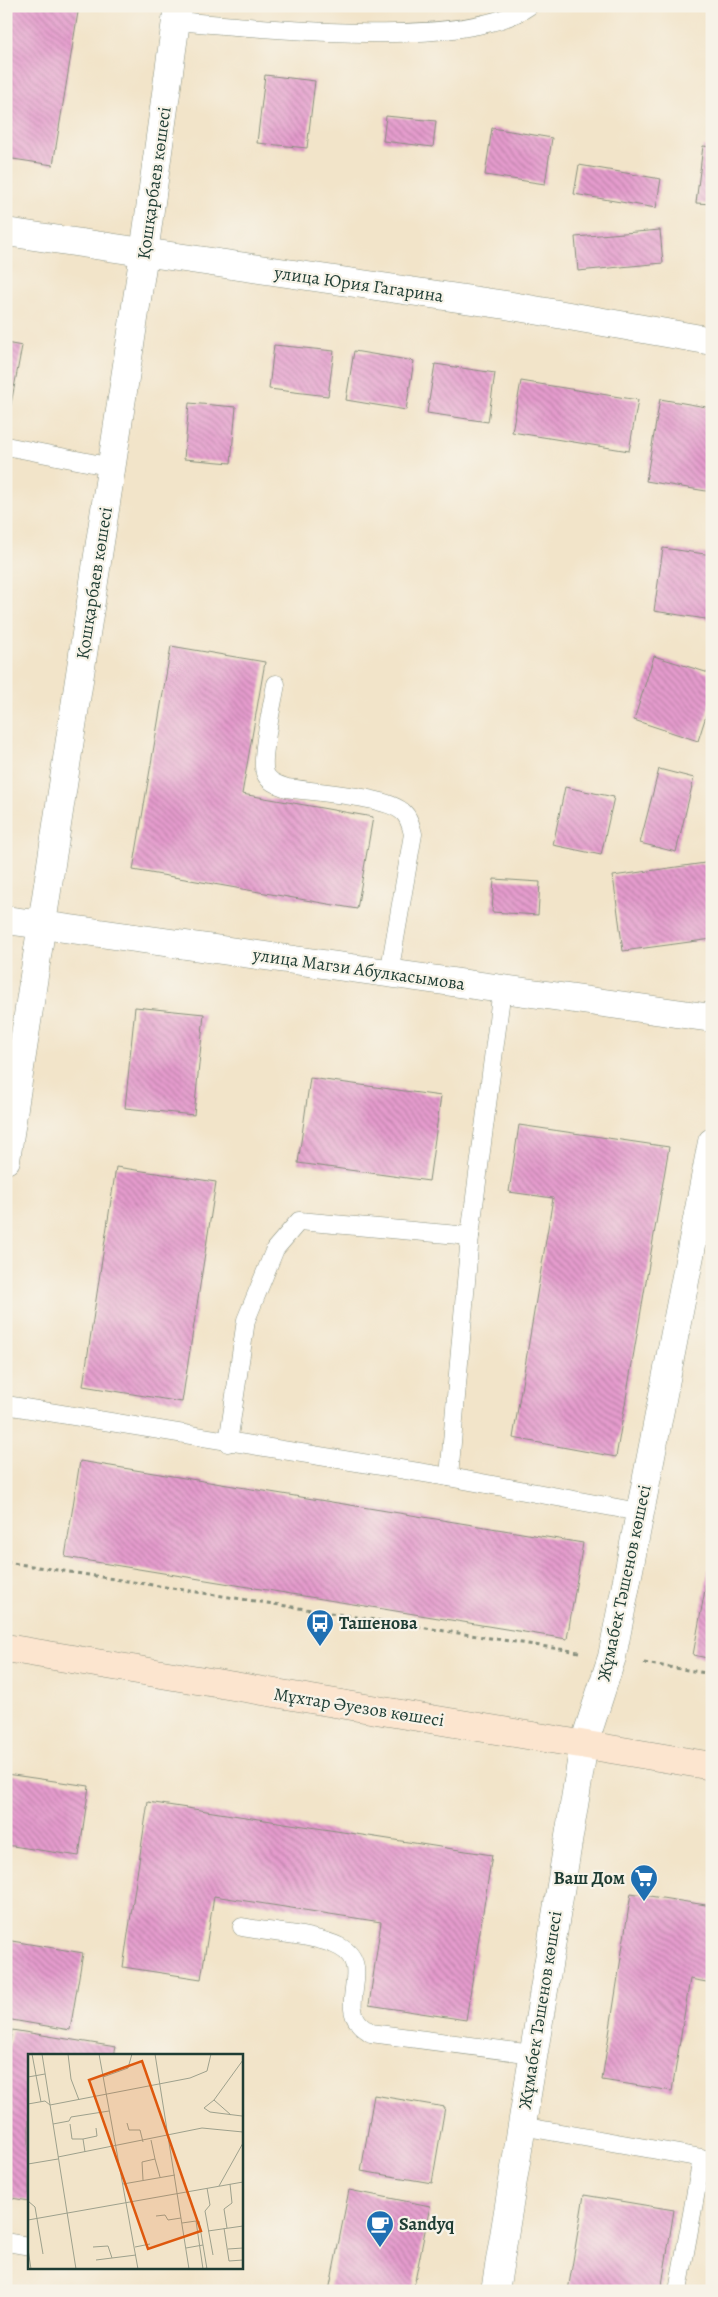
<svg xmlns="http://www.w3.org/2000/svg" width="718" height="2297" font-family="Alegreya,serif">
<defs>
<pattern id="building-back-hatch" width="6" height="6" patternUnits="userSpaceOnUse" patternTransform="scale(1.25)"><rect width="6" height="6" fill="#e59bcd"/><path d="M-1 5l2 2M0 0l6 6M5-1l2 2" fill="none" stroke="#b980a7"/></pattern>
</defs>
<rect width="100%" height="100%" fill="#f7f3e8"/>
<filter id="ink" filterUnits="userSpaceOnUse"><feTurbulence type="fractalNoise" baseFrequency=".02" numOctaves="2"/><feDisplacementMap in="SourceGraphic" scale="10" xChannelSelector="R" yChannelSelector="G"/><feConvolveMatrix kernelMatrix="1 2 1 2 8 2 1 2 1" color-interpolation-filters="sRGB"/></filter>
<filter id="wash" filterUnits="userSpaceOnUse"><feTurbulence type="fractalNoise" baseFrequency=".0096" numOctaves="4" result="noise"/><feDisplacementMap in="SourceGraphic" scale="20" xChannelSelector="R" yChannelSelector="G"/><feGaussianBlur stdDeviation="1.12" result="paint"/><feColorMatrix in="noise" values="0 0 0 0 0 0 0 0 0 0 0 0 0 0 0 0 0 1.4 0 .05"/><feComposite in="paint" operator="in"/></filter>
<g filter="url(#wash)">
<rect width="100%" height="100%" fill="#f2e4c9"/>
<g id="blocks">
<!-- building -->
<g fill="url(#building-back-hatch)">
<polygon points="6,6 79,6 53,165 6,158"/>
<polygon points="265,75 315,81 307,148 257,143"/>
<polygon points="386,116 436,121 433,147 383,141"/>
<polygon points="492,128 552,138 545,184 485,175"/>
<polygon points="703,146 712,147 712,204 696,203"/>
<polygon points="579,165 661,179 656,208 574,194"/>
<polygon points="660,230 663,263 578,271 575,237"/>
<polygon points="6,343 22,346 7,425 6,425"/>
<polygon points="274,345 334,351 328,396 269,389"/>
<polygon points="354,351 414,361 406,410 346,400"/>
<polygon points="435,364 495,373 488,422 427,413"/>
<polygon points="521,381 638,400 629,451 512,432"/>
<polygon points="660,399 712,408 712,492 646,481"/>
<polygon points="189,403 236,407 231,463 184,459"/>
<polygon points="663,548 712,555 712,620 654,611"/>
<polygon points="171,646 265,662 242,794 373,817 357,909 133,870"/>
<polygon points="654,656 712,674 712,697 698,741 634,720"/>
<polygon points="659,769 694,778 676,852 640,843"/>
<polygon points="565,787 614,797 601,855 553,845"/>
<polygon points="712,862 712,939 623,951 613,876"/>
<polygon points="494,879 540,882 538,915 492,912"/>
<polygon points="135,1007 204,1014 194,1115 125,1108"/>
<polygon points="310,1078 441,1096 429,1181 298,1163"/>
<polygon points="519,1125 669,1147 616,1457 513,1438 553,1198 509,1192"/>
<polygon points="116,1167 216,1182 182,1402 83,1386"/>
<polygon points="80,1461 583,1543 567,1639 65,1557"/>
<polygon points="711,1557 712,1557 712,1659 693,1655"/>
<polygon points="6,1774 89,1786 79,1856 6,1845"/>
<polygon points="148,1802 492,1855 466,2020 369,2005 381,1922 214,1896 201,1979 123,1967"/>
<polygon points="631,1893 712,1906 712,1983 690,1979 672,2091 602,2080"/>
<polygon points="6,1940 83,1953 70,2030 6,2019"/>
<polygon points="12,2030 116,2047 114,2056 29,2056 29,2201 6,2197 6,2062"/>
<polygon points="374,2095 445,2107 432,2183 361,2171"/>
<polygon points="349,2190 430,2206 413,2291 329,2291"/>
<polygon points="584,2195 674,2210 661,2291 568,2291"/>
</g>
</g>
</g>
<g filter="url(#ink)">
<use href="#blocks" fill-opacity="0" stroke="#88907e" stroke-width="1"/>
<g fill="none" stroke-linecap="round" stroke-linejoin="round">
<!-- lane casing -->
<g stroke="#88907e" stroke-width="19">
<g id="lane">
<path d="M175,21C257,27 464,52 529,6"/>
<polyline points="6,446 112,467"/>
<path d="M276,684C273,702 260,758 265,773C269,783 279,785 287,788C312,792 389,796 404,813C410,819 411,827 413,834L389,974"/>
<polyline points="470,1236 502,989"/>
<polyline points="6,1405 449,1477 639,1512"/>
<polyline points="228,1443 246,1320 275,1249 299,1221 470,1236 449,1477"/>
<path d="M242,1927C267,1932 318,1935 340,1947C373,1965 340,2002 359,2023C362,2027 367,2030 371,2033L533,2054"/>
<polyline points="521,2126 702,2158 678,2291"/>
<polyline points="6,2242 29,2246"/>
</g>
</g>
<!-- street casing -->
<g stroke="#88907e" stroke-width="29">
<g id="street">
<polyline points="6,232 506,305 712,341"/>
<polyline points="6,920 712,1018"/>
<polyline points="6,1160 144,253 178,6"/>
<polyline points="495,2291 584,1744 612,1657 712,1142"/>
</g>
</g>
<!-- secondary casing -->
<g stroke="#88907e" stroke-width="29">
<polyline id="secondary" points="6,1648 712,1766"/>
</g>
<!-- path -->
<g stroke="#88907e" stroke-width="3" stroke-dasharray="4 4" stroke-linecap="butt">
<polyline points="6,1562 579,1652"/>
<polyline points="644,1663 712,1674"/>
</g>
<!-- lane -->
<use href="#lane" stroke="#fff" stroke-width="18"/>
<!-- street -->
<use href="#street" stroke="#fff" stroke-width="28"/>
<!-- secondary -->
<use href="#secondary" stroke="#fce5cf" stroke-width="28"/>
</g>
</g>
<!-- icons -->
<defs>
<g id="bus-pin" transform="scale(1.4375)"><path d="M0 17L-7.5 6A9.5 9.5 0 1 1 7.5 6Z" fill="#1f6fb2" stroke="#f7f3e8"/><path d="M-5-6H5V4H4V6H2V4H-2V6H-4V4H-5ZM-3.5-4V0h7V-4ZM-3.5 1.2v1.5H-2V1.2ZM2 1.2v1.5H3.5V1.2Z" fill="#fff"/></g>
<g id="supermarket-pin" transform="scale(1.4375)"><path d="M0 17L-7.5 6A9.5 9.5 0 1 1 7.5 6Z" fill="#1f6fb2" stroke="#f7f3e8"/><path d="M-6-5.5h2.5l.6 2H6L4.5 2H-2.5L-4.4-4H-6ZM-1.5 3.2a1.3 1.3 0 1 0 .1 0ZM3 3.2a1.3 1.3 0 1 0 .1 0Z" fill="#fff"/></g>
<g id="cafe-pin" transform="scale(1.4375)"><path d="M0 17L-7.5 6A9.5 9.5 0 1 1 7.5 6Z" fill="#1f6fb2" stroke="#f7f3e8"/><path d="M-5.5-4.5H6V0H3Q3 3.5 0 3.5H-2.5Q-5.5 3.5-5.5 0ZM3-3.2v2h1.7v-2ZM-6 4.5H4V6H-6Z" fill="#fff"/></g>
</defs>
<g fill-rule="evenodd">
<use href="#bus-pin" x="320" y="1623"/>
<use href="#supermarket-pin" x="644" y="1878"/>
<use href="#cafe-pin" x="380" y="2224"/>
</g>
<g text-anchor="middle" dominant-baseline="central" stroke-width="4.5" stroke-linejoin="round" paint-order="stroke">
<!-- street labels -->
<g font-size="18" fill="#1f3d34" stroke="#f7f3e8">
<text transform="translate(154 183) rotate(-82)">Қошқарбаев көшесі</text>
<text transform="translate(359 284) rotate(8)">улица Юрия Гагарина</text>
<text transform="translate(94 583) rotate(-81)">Қошқарбаев көшесі</text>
<text transform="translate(359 969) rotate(8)">улица Магзи Абулкасымова</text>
<text transform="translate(624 1583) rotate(-78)">Жұмабек Тәшенов көшесі</text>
<text transform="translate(359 1707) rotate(9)">Мұхтар Әуезов көшесі</text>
<text transform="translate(540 2010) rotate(-81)">Жұмабек Тәшенов көшесі</text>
</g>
<!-- poi labels -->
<g font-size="18" font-weight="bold" fill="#1f3d34" stroke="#f7f3e8" text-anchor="start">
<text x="339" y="1623">Ташенова</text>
<text x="625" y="1878" text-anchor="end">Ваш Дом</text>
<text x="399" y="2224">Sandyq</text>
</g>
</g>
<!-- overview -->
<g transform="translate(28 2054)">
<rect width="215" height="215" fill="#f2e4c9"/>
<path fill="none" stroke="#9ea18d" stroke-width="1" d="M4,0L13,48M14,0L48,215M40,0L43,25L51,46M71,0L110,215M127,0L161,215M0,23L17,20M75,23L100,14L104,0M186,46L203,61M0,50L17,47L22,51L162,24L179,17L183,0M214,62L182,58L176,54L186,46L215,6M99,69L101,76H112L115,88M25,70L41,67L43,63L81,57M42,70L44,85H55M123,86L127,105M57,98L55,85L69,82L68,74M30,103L174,74L215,78M0,110L30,105M115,126L114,108L127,105L132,123M95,130L147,121M191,132L215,89M179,134L182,151L177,157L185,201M0,147L7,153L15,200M128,162L137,161L140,166L153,164M0,166L215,128M171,167L175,191M154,169L168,167L175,215L179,214M196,174L201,207L215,206M199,174L196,155L204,149L202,130M180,177L215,172M65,193L80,192L84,204M107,193L122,190M158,194L175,191L179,215M0,195L3,215M200,195L215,194M68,206L108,201"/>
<path fill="#de580e" fill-opacity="0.15" stroke="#de580e" stroke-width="2.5" d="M114,7L173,177L120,195L61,26Z"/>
<rect width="215" height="215" fill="none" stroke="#1f3d34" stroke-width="2.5"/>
</g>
<!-- margin -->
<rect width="718" height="2297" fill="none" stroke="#f7f3e8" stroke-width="25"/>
</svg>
